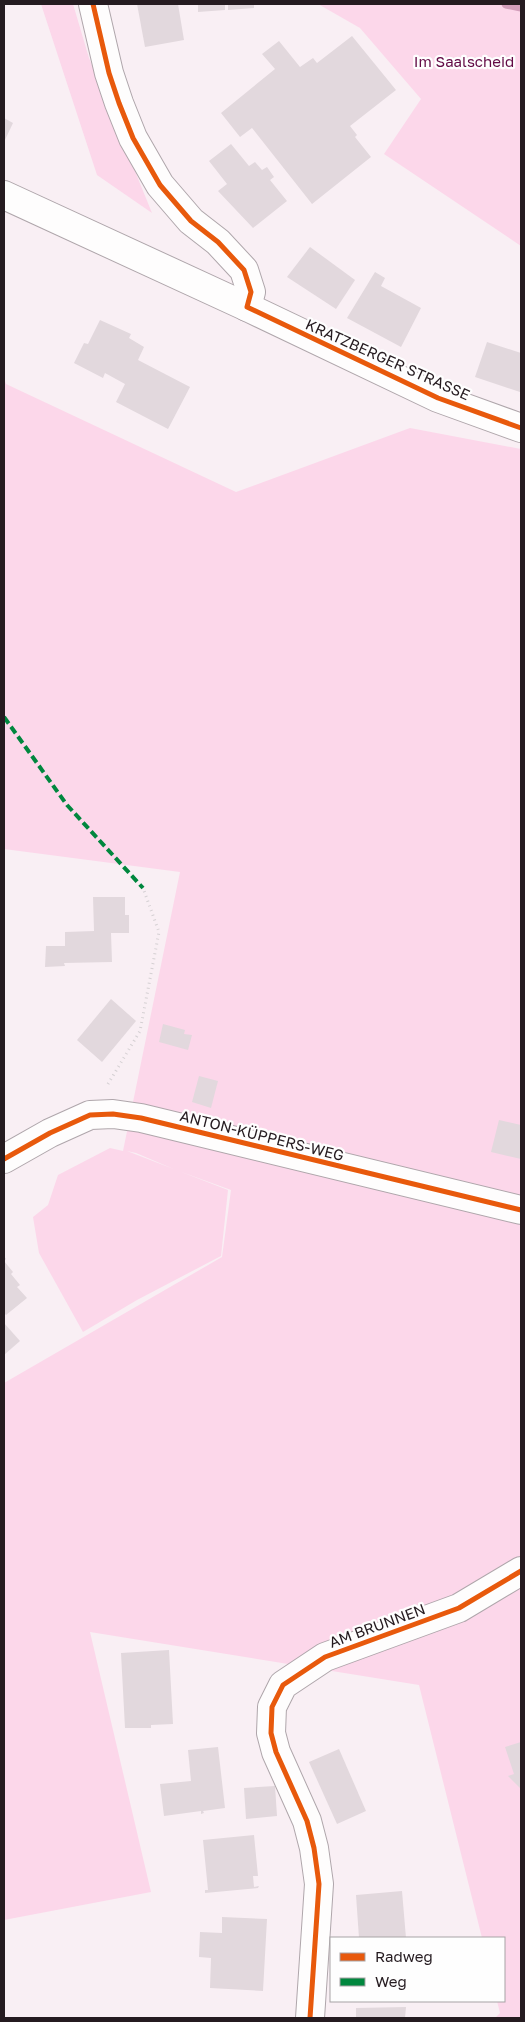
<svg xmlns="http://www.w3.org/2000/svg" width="525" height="2022" font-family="'Golos Text',sans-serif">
<rect width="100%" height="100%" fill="#f9eff4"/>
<!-- green -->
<g fill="#fcd7ea">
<polygon points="41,4 73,4 89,58 152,213 97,175"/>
<polygon points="318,4 521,4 521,246 384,154 421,99 360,28"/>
<polygon points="4,378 6,384 236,492 410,428 521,449 521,2018 495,2018 500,2013 497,2001 504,2001 504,1938 482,1938 419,1685 90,1632 151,1892 4,1920 4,1383 222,1257 231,1190 176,1170 136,1153 127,1151 228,1190 221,1256 137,1300 83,1332 39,1253 33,1217 48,1205 58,1175 110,1148 123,1151 180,872 4,849"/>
</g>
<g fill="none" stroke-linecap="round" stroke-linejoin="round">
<!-- stream -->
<polyline stroke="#d39ebb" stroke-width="9" points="506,4 521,7"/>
</g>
<!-- building -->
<g fill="#e2d8dd">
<polygon points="137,4 178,4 184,40 145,47"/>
<polygon points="198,4 225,4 225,10 198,12"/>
<polygon points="228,4 254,4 254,8 228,10"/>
<polygon points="352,36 396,90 350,126 357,135 355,137 371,157 312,204 252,128 240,137 221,113 275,69 262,54 279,41 300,67 313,58 317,63"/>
<polygon points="4,118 13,123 4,142"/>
<polygon points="231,144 249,166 255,162 262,170 267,167 274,177 270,180 287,201 253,228 218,191 227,184 209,161"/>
<polygon points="310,247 355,280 336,309 287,277"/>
<polygon points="375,272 385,278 381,286 421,308 401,347 347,318"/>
<polygon points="100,320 131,334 129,338 144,347 138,360 190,387 168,429 116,402 125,384 105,373 103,378 74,363 84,343 88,344"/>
<polygon points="487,342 521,353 520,392 475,377"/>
<polygon points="93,897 125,897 125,915 129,915 129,933 111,933 112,962 64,963 65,966 45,967 46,946 65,946 65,932 94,931"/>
<polygon points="111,999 136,1021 102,1062 77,1040"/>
<polygon points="163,1024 185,1030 184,1034 192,1035 188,1050 159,1042"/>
<polygon points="199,1076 218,1081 211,1108 192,1102"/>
<polygon points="499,1120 521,1125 521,1159 491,1152"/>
<polygon points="4,1256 6,1259 4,1261 13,1272 11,1274 20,1285 17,1287 27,1298 6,1315 4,1313"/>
<polygon points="4,1323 20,1341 4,1355"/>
<polygon points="169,1650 173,1724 151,1725 151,1728 125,1728 121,1653"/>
<polygon points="521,1742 521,1789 508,1776 514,1774 505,1747"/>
<polygon points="218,1747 225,1808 203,1811 204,1813 201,1814 201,1811 164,1816 160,1784 191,1781 188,1750"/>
<polygon points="339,1749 366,1811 337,1824 309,1762"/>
<polygon points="275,1786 277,1816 246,1819 244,1788"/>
<polygon points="254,1835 258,1876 253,1876 254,1887 259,1886 258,1888 205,1893 205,1890 208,1890 203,1840"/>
<polygon points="402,1891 406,1938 359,1938 356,1895"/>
<polygon points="222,1917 267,1919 263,1991 210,1988 211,1958 199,1957 200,1932 222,1933"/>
<polygon points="406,2007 405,2018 356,2018 356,2008"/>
</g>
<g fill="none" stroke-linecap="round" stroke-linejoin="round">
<!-- minor casing -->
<g stroke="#afa6ab" stroke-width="30">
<g id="minor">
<polyline points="93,4 109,73 119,103 133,138 160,185 191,221 218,242 244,270 251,292 247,307"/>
<polyline points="4,195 247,307 438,398 521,428"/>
<polyline points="4,1159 50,1133 90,1115 113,1114 141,1118 521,1210"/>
<polyline points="310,2018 319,1884 314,1848 307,1821 276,1752 271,1733 272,1707 283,1685 325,1657 459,1608 521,1571"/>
</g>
</g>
<!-- path -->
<polyline stroke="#d5d0d3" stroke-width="3" stroke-dasharray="1 4" stroke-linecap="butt" points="108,1084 140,1031 159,932 143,888"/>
<!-- minor -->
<use href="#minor" stroke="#fefdfd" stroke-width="28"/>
<!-- quiet -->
<polyline stroke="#00873e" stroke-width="4" stroke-dasharray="8 4" stroke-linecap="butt" points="4,717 67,805 143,888"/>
<!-- cycleway casing -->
<g stroke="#fefefe" stroke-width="8">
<g id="cycleway">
<polyline points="93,4 109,73 119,103 133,138 160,185 191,221 218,242 244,270 251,292 247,307 438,398 521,428"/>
<polyline points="4,1159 50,1133 90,1115 113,1114 141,1118 521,1210"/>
<polyline points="310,2018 319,1884 314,1848 307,1821 276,1752 271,1733 272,1707 283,1685 325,1657 459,1608 521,1571"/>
</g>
</g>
<!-- cycleway -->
<use href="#cycleway" stroke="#e8590c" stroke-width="5"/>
</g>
<g text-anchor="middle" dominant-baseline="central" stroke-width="4.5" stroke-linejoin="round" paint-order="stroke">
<!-- park labels -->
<g font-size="15" fill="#620a45" stroke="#fefefe">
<text x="464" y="61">Im Saalscheid</text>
</g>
<!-- street labels -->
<g font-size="15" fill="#251b20" stroke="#fefefe">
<text transform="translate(388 359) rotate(24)">KRATZBERGER STRASSE</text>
<text transform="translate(262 1135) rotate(14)">ANTON-KÜPPERS-WEG</text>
<text transform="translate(377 1625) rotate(-20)">AM BRUNNEN</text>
</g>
</g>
<!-- border -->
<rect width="525" height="2022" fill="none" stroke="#251b20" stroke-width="10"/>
<!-- legend -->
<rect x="330" y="1937" width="175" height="65" fill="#fefefe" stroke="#a7a3a5"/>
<rect x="340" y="1953" width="25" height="8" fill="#e8590c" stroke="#a7a3a5"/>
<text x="375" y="1962" font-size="15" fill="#251b20">Radweg</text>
<rect x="340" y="1978" width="25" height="8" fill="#00873e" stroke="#a7a3a5"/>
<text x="375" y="1987" font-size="15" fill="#251b20">Weg</text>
</svg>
